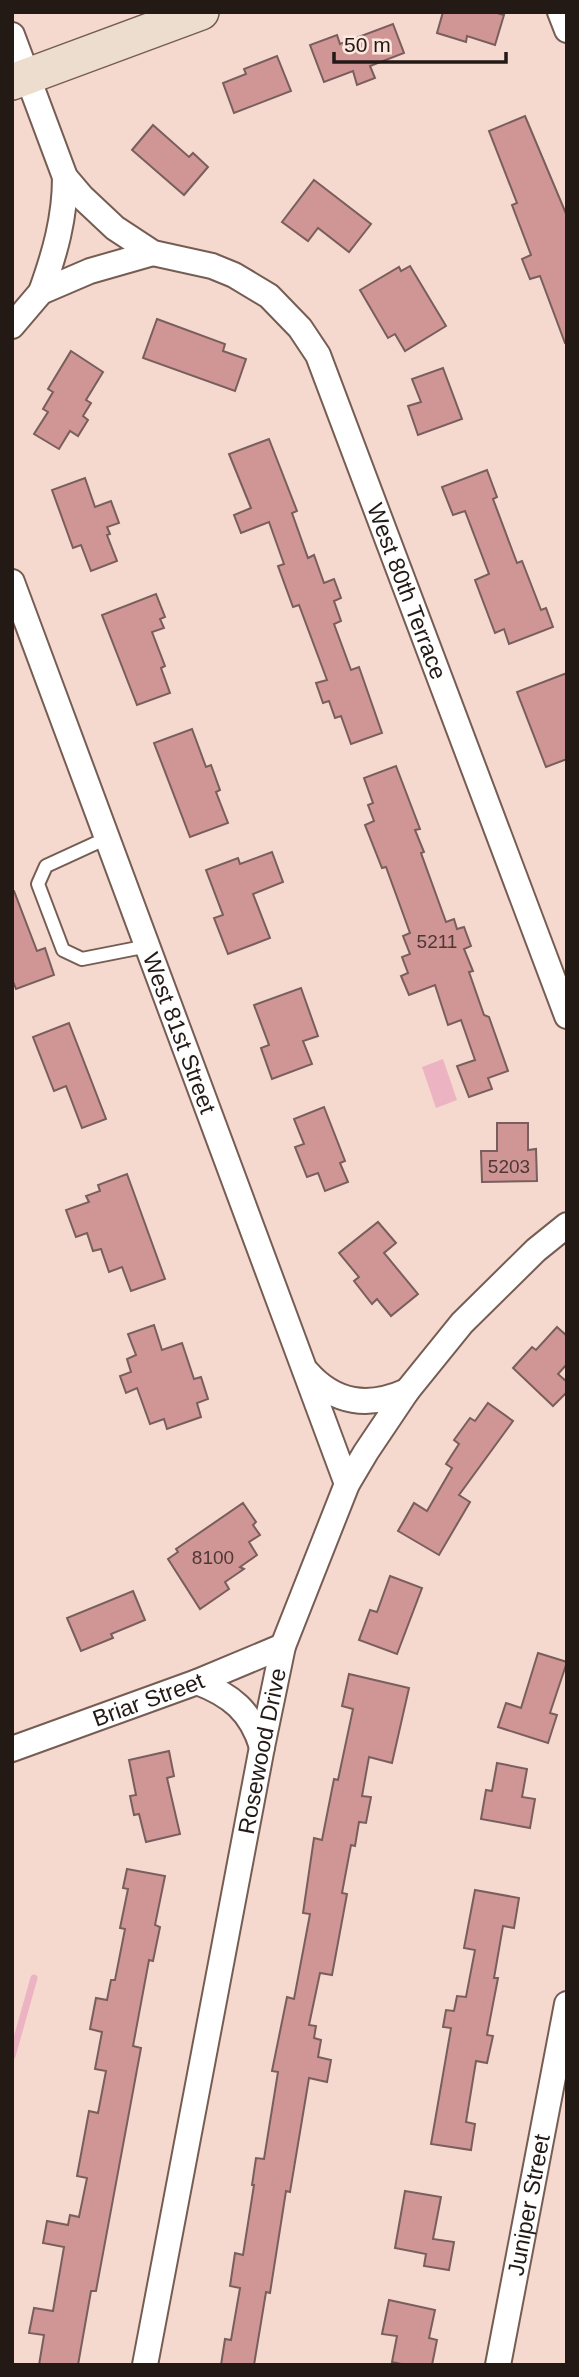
<svg xmlns="http://www.w3.org/2000/svg" width="579" height="2377" font-family="Helvetica,sans-serif">
<rect width="100%" height="100%" fill="#f5d9ce"/>
<!-- water -->
<polygon fill="#ecb3c3" points="443,1059 457,1100 436,1108 422,1067"/>
<g fill="none" stroke-linecap="round" stroke-linejoin="round">
<!-- stream -->
<polyline stroke="#ecb3c3" stroke-width="7" points="12,2056 34,1978"/>
</g>
<!-- building -->
<g fill="#d09695" stroke="#785e5d" stroke-width="2">
<polygon points="443,12 494,12 504,15 495,45 467,36 466,42 437,33"/>
<polygon points="393,24 404,53 370,66 375,78 357,85 353,71 324,82 310,45 337,35 340,44"/>
<polygon points="277,56 291,91 234,113 223,83 246,74 244,69"/>
<polygon points="525,116 567,216 567,343 565,343 540,276 530,279 522,259 531,255 512,205 517,203 489,131"/>
<polygon points="153,125 189,157 193,153 208,167 184,195 132,150"/>
<polygon points="314,180 371,224 349,252 318,228 308,241 282,222"/>
<polygon points="410,266 446,326 405,351 395,334 388,338 360,290 399,267 401,271"/>
<polygon points="157,319 225,344 223,351 246,359 235,391 143,358"/>
<polygon points="71,351 103,372 86,400 91,403 83,416 88,420 78,436 70,431 59,449 34,434 48,412 43,409 53,392 48,389"/>
<polygon points="443,368 462,419 418,435 408,406 421,402 412,379"/>
<polygon points="269,439 297,511 292,513 308,558 314,555 324,583 334,579 341,598 334,601 341,621 334,624 351,670 359,667 382,733 351,744 341,716 335,718 329,701 323,703 316,683 327,680 299,605 293,607 278,566 284,564 269,522 241,533 234,515 251,508 229,454"/>
<polygon points="487,470 497,497 493,499 517,563 522,561 541,610 546,608 553,627 509,644 504,629 495,633 475,580 489,574 465,511 453,515 442,487"/>
<polygon points="85,478 95,507 111,501 119,523 107,527 110,534 107,535 117,561 91,571 81,545 73,548 52,490"/>
<polygon points="156,594 165,617 160,619 164,628 152,632 165,666 161,668 170,693 137,705 102,615"/>
<polygon points="567,673 567,759 546,767 517,692"/>
<polygon points="192,729 206,767 211,765 220,790 216,792 228,823 190,837 154,743"/>
<polygon points="396,766 420,829 415,830 424,852 421,853 446,922 454,919 457,929 464,927 471,946 464,949 473,971 469,972 484,1015 489,1017 508,1071 488,1078 492,1089 469,1097 457,1066 475,1060 461,1020 448,1025 435,985 409,995 401,976 408,973 402,957 410,954 403,936 410,933 386,867 382,868 365,825 374,821 368,805 373,803 364,778"/>
<polygon points="272,852 283,882 253,894 270,938 228,954 214,918 223,915 206,870 238,858 240,864"/>
<polygon points="12,891 14,891 37,951 45,948 54,975 16,989 12,979"/>
<polygon points="301,988 318,1036 303,1041 312,1064 272,1079 261,1048 269,1045 254,1005"/>
<polygon points="69,1023 106,1119 82,1128 66,1086 54,1091 33,1037"/>
<polygon points="324,1107 345,1161 340,1163 348,1182 325,1191 318,1173 307,1177 295,1147 304,1144 294,1119"/>
<polygon points="497,1123 528,1123 528,1150 536,1149 537,1181 482,1182 481,1151 497,1151"/>
<polygon points="127,1174 165,1279 131,1291 122,1267 109,1272 101,1249 93,1251 87,1233 76,1237 66,1210 89,1202 86,1196 100,1191 98,1185"/>
<polygon points="378,1222 396,1243 384,1253 418,1294 391,1316 377,1299 372,1304 354,1281 359,1277 339,1253"/>
<polygon points="154,1325 162,1350 182,1343 194,1379 201,1377 208,1399 197,1403 201,1417 167,1429 164,1419 150,1424 137,1388 126,1393 120,1376 131,1372 127,1359 136,1355 128,1334"/>
<polygon points="557,1327 567,1336 567,1364 558,1374 567,1382 567,1392 553,1406 513,1368 532,1347 536,1350"/>
<polygon points="488,1403 513,1421 459,1495 470,1502 439,1555 398,1531 414,1503 427,1511 452,1468 446,1464 459,1444 454,1440 470,1418 475,1421"/>
<polygon points="243,1503 256,1522 253,1525 260,1535 249,1542 257,1555 240,1567 244,1569 225,1582 229,1589 200,1609 168,1559 178,1552 176,1549"/>
<polygon points="390,1576 422,1588 397,1654 359,1640 370,1610 377,1612"/>
<polygon points="133,1591 145,1620 111,1634 113,1638 81,1651 67,1618"/>
<polygon points="538,1653 567,1662 550,1713 557,1715 548,1743 498,1727 506,1703 521,1708"/>
<polygon points="349,1674 409,1688 392,1763 369,1757 362,1796 371,1797 366,1823 359,1822 355,1846 351,1845 342,1893 347,1894 332,1975 320,1973 309,2025 316,2026 314,2038 321,2040 318,2057 331,2060 327,2082 309,2078 290,2192 286,2191 270,2293 266,2292 254,2365 221,2365 225,2339 231,2340 240,2288 230,2286 235,2253 243,2255 254,2185 252,2185 256,2158 264,2159 278,2072 272,2071 287,1997 294,1999 310,1914 303,1913 314,1838 322,1840 334,1779 338,1780 353,1709 342,1706"/>
<polygon points="169,1751 174,1776 167,1778 180,1834 146,1842 139,1814 134,1815 130,1796 136,1795 129,1760"/>
<polygon points="497,1763 527,1769 522,1797 535,1799 530,1828 481,1819 486,1790 492,1791"/>
<polygon points="127,1869 165,1876 155,1925 160,1927 153,1961 149,1960 133,2046 141,2048 96,2291 91,2291 78,2365 39,2365 44,2335 29,2333 34,2308 53,2311 64,2247 43,2243 47,2221 68,2225 70,2215 79,2217 87,2178 77,2176 89,2111 98,2113 106,2071 95,2069 102,2032 90,2029 96,1998 107,2000 111,1980 115,1980 125,1929 120,1928 128,1889 123,1888"/>
<polygon points="475,1890 519,1898 514,1928 503,1926 494,1978 498,1978 487,2035 493,2036 487,2063 476,2061 466,2122 475,2124 471,2150 431,2144 451,2028 443,2027 446,2010 454,2011 457,1996 466,1997 475,1950 464,1948"/>
<polygon points="405,2191 441,2197 433,2239 454,2242 449,2270 424,2266 426,2254 395,2248"/>
<polygon points="389,2300 435,2310 429,2338 437,2340 432,2365 406,2365 392,2362 397,2336 382,2334"/>
</g>
<g fill="none" stroke-linecap="round" stroke-linejoin="round">
<!-- lane casing -->
<g stroke="#755d54" stroke-width="16">
<polyline id="lane" points="107,838 46,866 38,884 63,950 82,959 148,946"/>
</g>
<!-- street casing -->
<g stroke="#755d54" stroke-width="28">
<g id="street">
<polyline points="560,12 567,30"/>
<path id="s1" d="M12,35L65,177L82,197L115,228L153,253L212,266L234,275L269,296L300,328L318,355L567,1016"/>
<path d="M41,292C55,253 65,218 65,177"/>
<polyline points="12,326 41,292 90,271 153,253"/>
<path id="s2" d="M12,582L347,1484"/>
<path d="M307,1372C335,1404 369,1408 407,1391"/>
<path d="M197,1682C231,1695 251,1711 262,1747"/>
<path id="s3" d="M12,1749L197,1682L283,1646"/>
<path id="s4" d="M145,2365L262,1747L283,1646L347,1484L366,1452L407,1391L462,1323L536,1250L567,1225"/>
<path id="s5" d="M498,2365L567,2004"/>
</g>
</g>
<!-- secondary casing -->
<g stroke="#755d54" stroke-width="38">
<polyline id="secondary" points="12,82 201,12"/>
</g>
<!-- lane -->
<use href="#lane" stroke="#fff" stroke-width="12"/>
<!-- street -->
<use href="#street" stroke="#fff" stroke-width="24"/>
<!-- secondary -->
<use href="#secondary" stroke="#edddce" stroke-width="35"/>
</g>
<g text-anchor="middle" dominant-baseline="central" stroke-width="6" stroke-linejoin="round" paint-order="stroke">
<!-- number labels -->
<g font-size="19" fill="#4e3835">
<text x="437" y="941">5211</text>
<text x="509" y="1166">5203</text>
<text x="213" y="1557">8100</text>
</g>
<!-- street labels -->
<g font-size="23" fill="#231915" stroke="#fee7df">
<text stroke="none"><textPath href="#s1" startOffset="723">West 80th Terrace</textPath></text>
<text stroke="none"><textPath href="#s2" startOffset="481">West 81st Street</textPath></text>
<text stroke="none"><textPath href="#s3" startOffset="145">Briar Street</textPath></text>
<text stroke="none"><textPath href="#s4" startOffset="625">Rosewood Drive</textPath></text>
<text stroke="none"><textPath href="#s5" startOffset="163">Juniper Street</textPath></text>
</g>
</g>
<!-- border -->
<rect width="579" height="2377" fill="none" stroke="#231915" stroke-width="28"/>
<!-- scale -->
<path d="M334 52v10h172v-10" fill="none" stroke="#231915" stroke-width="3.5"/>
<text x="344" y="52" font-size="21" fill="#231915" stroke="#fee7df" stroke-width="5" paint-order="stroke">50 m</text>
</svg>
